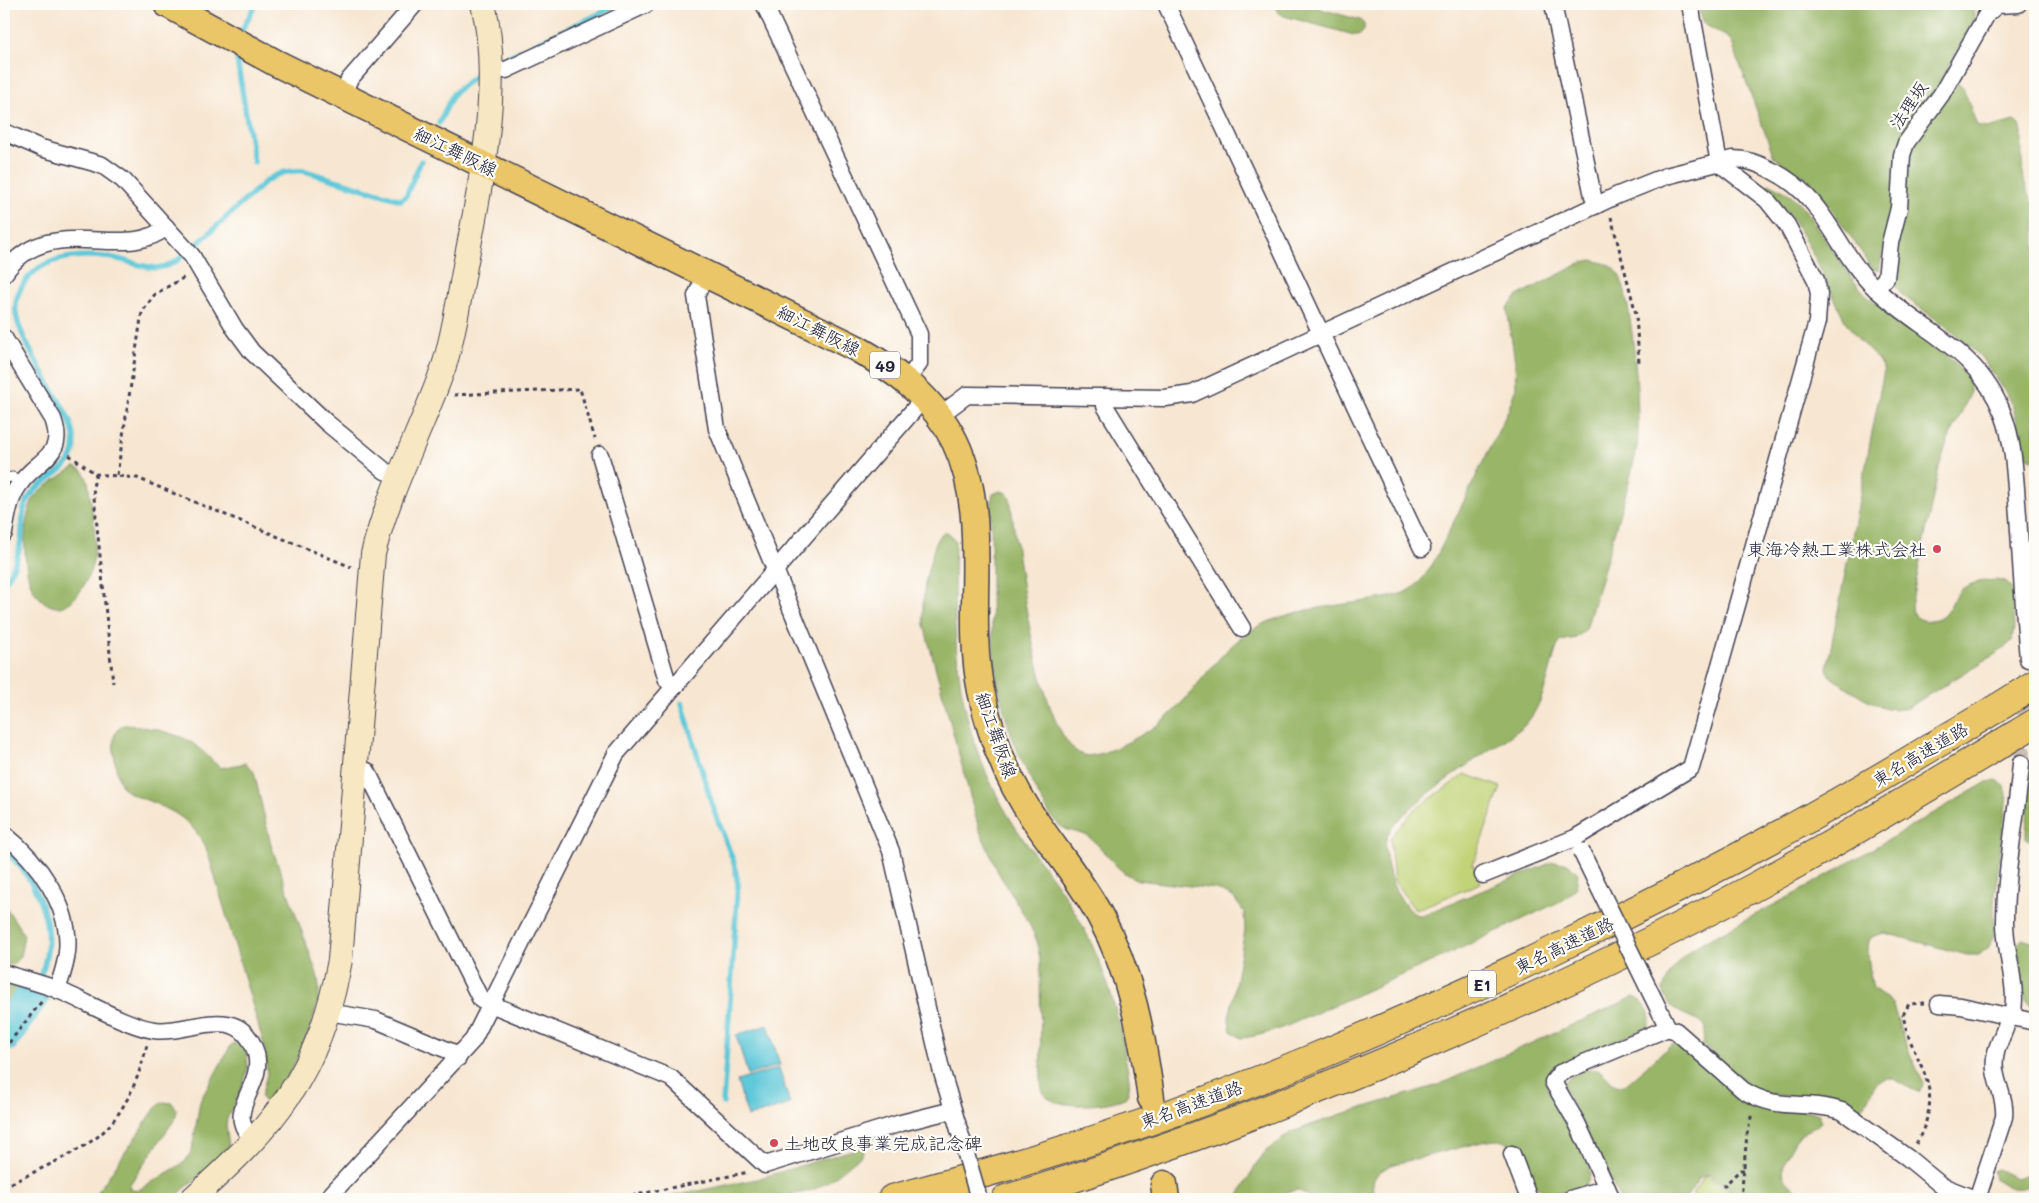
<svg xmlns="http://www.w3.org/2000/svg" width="2039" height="1203" font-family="Mali,'Klee One',sans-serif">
<rect width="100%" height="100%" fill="#fdfcf7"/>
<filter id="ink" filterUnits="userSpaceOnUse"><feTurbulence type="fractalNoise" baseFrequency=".02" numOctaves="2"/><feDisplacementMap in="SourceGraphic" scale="10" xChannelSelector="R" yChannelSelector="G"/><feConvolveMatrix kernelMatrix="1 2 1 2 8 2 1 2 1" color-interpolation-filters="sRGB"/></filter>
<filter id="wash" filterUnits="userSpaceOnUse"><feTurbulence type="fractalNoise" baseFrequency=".0096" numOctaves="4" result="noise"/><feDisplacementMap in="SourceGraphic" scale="20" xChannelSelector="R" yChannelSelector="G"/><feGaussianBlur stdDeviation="1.12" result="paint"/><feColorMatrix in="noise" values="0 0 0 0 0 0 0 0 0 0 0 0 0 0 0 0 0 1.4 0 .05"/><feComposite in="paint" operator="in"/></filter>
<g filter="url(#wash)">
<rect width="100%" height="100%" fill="#f7e6d1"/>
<!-- green -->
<g fill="#c1d377" stroke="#727a59">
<polygon points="1465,774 1501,787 1473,864 1481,883 1415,910 1394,881 1390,838 1413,811"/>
<polygon points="1705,1175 1730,1192 1725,1199 1700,1199 1692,1194"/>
</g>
<!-- forest -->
<g fill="#98b568" stroke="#5d6c52">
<polygon points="1275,4 1312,4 1321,9 1360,20 1364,24 1364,30 1360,35 1354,35 1284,16 1278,12"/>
<polygon points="1697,4 1974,4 1974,20 1931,99 1894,199 1879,270 1873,269 1819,191 1805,177 1774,157 1733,46 1729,38 1704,24"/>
<path d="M1956,83L1963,87L1977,126L1987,128L2015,121L2020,125L2022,132C2022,158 2019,182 2035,205V461L2028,457L2024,449L2014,410L2005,391L1981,357L1951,330L1902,295L1893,281L1909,151Z"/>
<path d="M1769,183L1791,195L1802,206L1854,281L1868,297L1952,359L1970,381V394L1946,445L1939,467L1911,606C1912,613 1915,618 1923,620C1952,626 1948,596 1965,587C1976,581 1992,579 2004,581L2010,586L2012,592L2014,627L2012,641L2002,650L1907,708C1883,715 1856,692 1835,680L1829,675L1827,668L1884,370L1878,360L1859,340L1845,321L1818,263L1794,221L1766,187Z"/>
<path d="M1592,260C1601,262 1613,265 1618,273C1633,297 1641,417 1637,446C1633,471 1625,495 1618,519C1608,556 1597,592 1586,629L1576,638L1561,641L1557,647C1548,674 1544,706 1523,727C1494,748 1400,806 1387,836C1382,849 1390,883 1398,894C1404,903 1410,916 1422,915L1553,862L1568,863L1578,873L1576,888L1565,899C1491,935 1416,969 1341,1002C1310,1015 1275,1035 1241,1038L1231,1031L1229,1019L1245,930L1244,912L1233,897L1216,889L1138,880C1115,872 1108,852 1090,838C1082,831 1068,833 1059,825C1047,813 1038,794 1031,780C981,683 993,604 991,501L993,494L1000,491L1007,493L1010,499C1017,546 1037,739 1083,755C1099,760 1145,734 1159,724C1197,695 1217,647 1261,625C1292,610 1326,607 1360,602C1376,599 1393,598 1408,591C1420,585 1428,571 1435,560L1508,411L1516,387L1515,362L1507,308L1519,295L1583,262Z"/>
<path d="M75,467L83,471L88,481C91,505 97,532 94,556C90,582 66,629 37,595C21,577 21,516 35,496C41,489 66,472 75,467Z"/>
<path d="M947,532L952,536L955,541C953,614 953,683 978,753C989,782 1004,811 1022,837C1038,860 1056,881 1070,904C1099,951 1117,1003 1125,1056C1127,1069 1133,1086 1126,1097C1111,1106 1063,1109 1048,1098C1043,1094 1042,1090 1041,1084L1040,961L1037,941L1029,923L998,872L979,829L924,625C920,594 928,568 937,539L941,534Z"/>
<path d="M123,725C140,725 177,733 191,742C203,749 210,761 221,768L246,763L254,772L271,845L317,974C319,984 320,992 318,1001C313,1025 288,1087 269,1101H264L261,1097L267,1074L265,1048L208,853C195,823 179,813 149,801C142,798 131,795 125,790C116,782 111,744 115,734C116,730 120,728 123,725Z"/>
<polygon points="2035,759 2035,845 2026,838 2026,832 2031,771"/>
<path d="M1997,780L2005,786L2007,795L1994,903V934L1989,947L1979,955H1967L1885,933C1880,934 1874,935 1870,939C1865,947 1871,979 1873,988L1892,1003L1905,1043L1922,1080L1923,1085L1919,1092C1907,1090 1895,1074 1883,1079C1869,1085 1870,1107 1855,1111L1821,1101L1757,1092L1703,1046L1705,1026C1688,1011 1670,1017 1663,989C1670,971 1680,957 1696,946L1800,891L1987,782Z"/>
<polygon points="4,904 24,935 20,957 12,965 4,963"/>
<polygon points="2022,938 2035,942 2034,1008 2026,1002 2017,945"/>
<polygon points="4,984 21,991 23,997 4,1024"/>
<path d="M1634,997C1645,1001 1654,1016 1648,1027L1557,1066L1550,1072L1546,1081L1548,1090L1566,1118L1590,1168C1591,1179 1588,1185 1578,1189C1504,1203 1539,1152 1502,1141C1498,1139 1491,1141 1486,1141L1391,1165L1379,1172L1372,1182L1374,1199H1314L1298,1190L1287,1192L1278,1199H1237L1256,1164L1266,1151L1292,1132L1342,1114L1438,1085Z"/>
<path d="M237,1042C262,1060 236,1098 227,1119L226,1125L229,1147L225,1153L173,1199H93L157,1106L163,1102L172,1103L177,1110L175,1119L130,1184L129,1188L137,1191L185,1162L192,1150L200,1101L231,1045Z"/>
<path d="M1672,1044H1679L1740,1094L1820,1114L1821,1122C1815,1129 1805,1130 1798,1137C1794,1142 1791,1148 1788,1154C1774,1181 1793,1188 1814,1199H1728L1731,1194V1190L1707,1174L1700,1177L1685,1199H1620L1563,1085C1567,1078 1571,1076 1578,1073C1610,1060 1603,1087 1623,1086Z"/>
<path d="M859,1148L864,1150L862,1155C847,1166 832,1181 815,1189C777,1203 701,1199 658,1199L757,1179Z"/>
<path d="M1997,1169L2016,1178L2035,1172V1184C2015,1191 2013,1190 1995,1179L1993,1171Z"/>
</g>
<!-- water -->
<g fill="#5ec8d9" stroke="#40758a">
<polygon points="768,1025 780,1065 748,1075 736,1035"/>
<polygon points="779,1068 790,1104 748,1117 737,1081"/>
</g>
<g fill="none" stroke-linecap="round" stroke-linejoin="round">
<!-- stream -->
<g stroke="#5ec8d9" stroke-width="5.5">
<polyline points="242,30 256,4"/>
<polyline points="499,58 497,59 501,60 616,6"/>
<polyline points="237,60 254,162"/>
<polyline points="439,123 453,94 477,74"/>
<path d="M193,248L266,181C280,172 289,170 305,171L401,200L406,196L421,161"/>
<path d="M4,584C13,571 18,557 21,541C23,530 21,517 25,506C39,468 92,477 69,419C56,394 19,338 16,314C14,297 21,284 33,273C51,255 89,254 113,258C142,263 157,279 184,255"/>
<polyline points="682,703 713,807 734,863 738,884 723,1103"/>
<path d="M4,850C38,880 59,929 41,974"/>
</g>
<!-- river -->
<polyline stroke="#5ec8d9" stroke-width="34" points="4,1036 34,993"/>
</g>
</g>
<g filter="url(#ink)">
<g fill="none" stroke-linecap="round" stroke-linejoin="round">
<!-- street-tunnel -->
<polyline stroke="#ccbfb3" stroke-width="16" stroke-dasharray="16 8" stroke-linecap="butt" points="2021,763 2028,659"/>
<!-- primary-tunnel -->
<polyline stroke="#ccbfb3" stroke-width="26" stroke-dasharray="26 13" stroke-linecap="butt" points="1151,1099 1164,1184"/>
<!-- lane casing -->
<g stroke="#423f52" stroke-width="11">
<polyline id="lane" points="4,478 13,477 20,483"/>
</g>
<!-- street casing -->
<g stroke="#423f52" stroke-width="19">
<g id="street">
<polyline points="764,4 919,334 919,364 906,381"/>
<polyline points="1166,4 1422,548"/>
<polyline points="1553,4 1593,196 1597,205"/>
<polyline points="490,70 506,70 647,4"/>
<polyline points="342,95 349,80 415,4"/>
<polyline points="4,132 41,148 102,165 123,180 192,256 235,329 252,352 326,422 385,471 400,477"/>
<path d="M4,274C48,209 125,264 166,227"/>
<polyline points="706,274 696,296 717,429 891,851 941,1069 957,1123"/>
<polyline points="1876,289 1886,278 1890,243 1899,208 1902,155 1906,143 1941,95 1987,14 1997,5 2018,4"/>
<path d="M4,338L53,419C67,457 36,459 19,485C9,499 7,516 4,533"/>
<polyline points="1105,397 1105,406 1242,628"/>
<path d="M939,416L967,395L1165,398L1192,394L1618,195L1666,176L1733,159C1747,159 1760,164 1773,171C1828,199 1835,251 1876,289C1922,332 1978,349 2003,414C2015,446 2015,481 2018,515C2021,563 2024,611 2028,659"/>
<polyline points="600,455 667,680 674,687"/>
<polyline points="355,770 367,771 481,1000 671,1078 765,1165 901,1123 953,1110"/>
<path d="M4,834C37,860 72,907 67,952C66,965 61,978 57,990"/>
<polyline points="1483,875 1575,838 1691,768 1817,322 1819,294 1816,280 1787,225 1767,200 1719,163 1690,4"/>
<path d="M4,973C22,979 41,983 58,990C85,1001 127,1026 154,1030C188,1035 237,1001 255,1050C268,1087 219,1110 255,1141"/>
<polyline points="1939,1004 1961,1006 2035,1022"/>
<polyline points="328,1012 376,1020 452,1052 458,1058"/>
<path d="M2012,1017C2019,989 2005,953 2005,923C2005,869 2017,816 2021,763"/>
<path d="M1668,1028L1676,1031L1743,1090C1779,1113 1806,1099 1842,1111L1908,1158L1942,1186L1975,1199"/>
<polyline points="1512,1154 1529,1199"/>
<polyline points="327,1199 473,1040 616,754 924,398"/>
<polyline points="1570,1199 1607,1188"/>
<polyline points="1612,1199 1577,1123 1553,1082 1560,1073 1668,1028 1664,1020"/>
<path d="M1977,1199L2004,1117C2006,1099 1997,1087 1995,1070C1992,1049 2005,1035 2009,1016"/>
</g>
</g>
<!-- secondary casing -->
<g stroke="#423f52" stroke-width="26">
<path id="secondary" d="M192,1199C276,1124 319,1074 340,960L373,554C389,489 422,429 444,366C454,334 459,299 465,266C480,188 503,82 483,4"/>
</g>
<!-- primary casing -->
<g stroke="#423f52" stroke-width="29">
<g id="primary">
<path d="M167,4L276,63L856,348C897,371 934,399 955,442C992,519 964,609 981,691C991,739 1010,786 1039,826C1060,856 1083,884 1100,916C1131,973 1142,1034 1151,1098"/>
<polyline points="1164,1184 1166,1199"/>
</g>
</g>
<!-- highway casing -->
<g stroke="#423f52" stroke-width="30">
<g id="highway">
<path d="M892,1199C946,1184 1002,1169 1056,1152C1227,1099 1392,1027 1554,950C1687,886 1817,817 1943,740C1974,722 2005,704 2035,684"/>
<path d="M1006,1199C1149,1157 1287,1104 1424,1045C1548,992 1671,934 1789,868C1872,822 1954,772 2035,723"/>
</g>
</g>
<!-- path -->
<g stroke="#423f52" stroke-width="3" stroke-dasharray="4 4" stroke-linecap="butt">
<polyline points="1611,217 1636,314 1639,363"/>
<polyline points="454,395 580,389 595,439"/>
<polyline points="69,455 96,474 137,478 351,567"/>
<polyline points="96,474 93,487 113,683"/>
<polyline points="117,475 142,312 155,294 185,277"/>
<polyline points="4,1049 42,1001"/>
<path d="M1916,1144C1949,1083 1913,1069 1903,1015L1909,1004L1924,1003"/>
<path d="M4,1187C30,1173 81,1152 102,1133C127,1109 139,1077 147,1045"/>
<polyline points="1723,1187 1740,1170 1744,1170"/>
<polyline points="616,1199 749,1172"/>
<polyline points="1741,1199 1747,1134 1752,1113"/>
</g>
<!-- lane -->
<use href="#lane" stroke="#fff" stroke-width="9"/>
<!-- street -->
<use href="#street" stroke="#fff" stroke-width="16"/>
<!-- secondary -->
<use href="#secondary" stroke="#f7e8c3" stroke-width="24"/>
<!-- primary -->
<use href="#primary" stroke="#eac669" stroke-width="26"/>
<!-- highway -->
<use href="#highway" stroke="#eac669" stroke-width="28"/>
<!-- street-bridge casing -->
<g stroke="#423f52" stroke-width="19" stroke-linecap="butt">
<g id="street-bridge">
<polyline points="1581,851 1664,1020"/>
<polyline points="957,1123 979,1199"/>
</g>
</g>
<!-- street-bridge -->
<use href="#street-bridge" stroke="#fff" stroke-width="16"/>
</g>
</g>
<!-- markers -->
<g fill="#d1495b" stroke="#fdfcf7" stroke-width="2">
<circle cx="1937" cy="549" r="5"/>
<circle cx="774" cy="1143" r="5"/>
</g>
<g text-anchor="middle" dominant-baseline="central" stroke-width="4.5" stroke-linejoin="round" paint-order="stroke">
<!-- shield labels -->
<g fill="#fdfcf7" stroke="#646373" stroke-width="1">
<rect x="870" y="351.5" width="30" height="27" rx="4"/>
<rect x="1468" y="970.5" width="28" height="27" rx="4"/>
</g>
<g font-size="16" font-weight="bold" fill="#22223b">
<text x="885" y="365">49</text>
<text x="1482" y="984">E1</text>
</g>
<!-- street labels -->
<g font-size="18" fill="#22223b" stroke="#fdfcf7">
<text transform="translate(1908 105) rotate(-56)">法理坂</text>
<text transform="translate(456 151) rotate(26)">細江舞阪線</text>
<text transform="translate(819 330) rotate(27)">細江舞阪線</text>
<text transform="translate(997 735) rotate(71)">細江舞阪線</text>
<text transform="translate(1920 754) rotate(-31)">東名高速道路</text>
<text transform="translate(1564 945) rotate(-26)">東名高速道路</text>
<text transform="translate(1191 1104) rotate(-20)">東名高速道路</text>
</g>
<!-- poi labels -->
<g font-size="18" fill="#22223b" stroke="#fdfcf7" text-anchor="end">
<text x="1927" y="549">東海冷熱工業株式会社</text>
<text x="784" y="1143" text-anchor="start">土地改良事業完成記念碑</text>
</g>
</g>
<!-- margin -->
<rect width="2039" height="1203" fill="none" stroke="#fdfcf7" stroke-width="20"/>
</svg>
